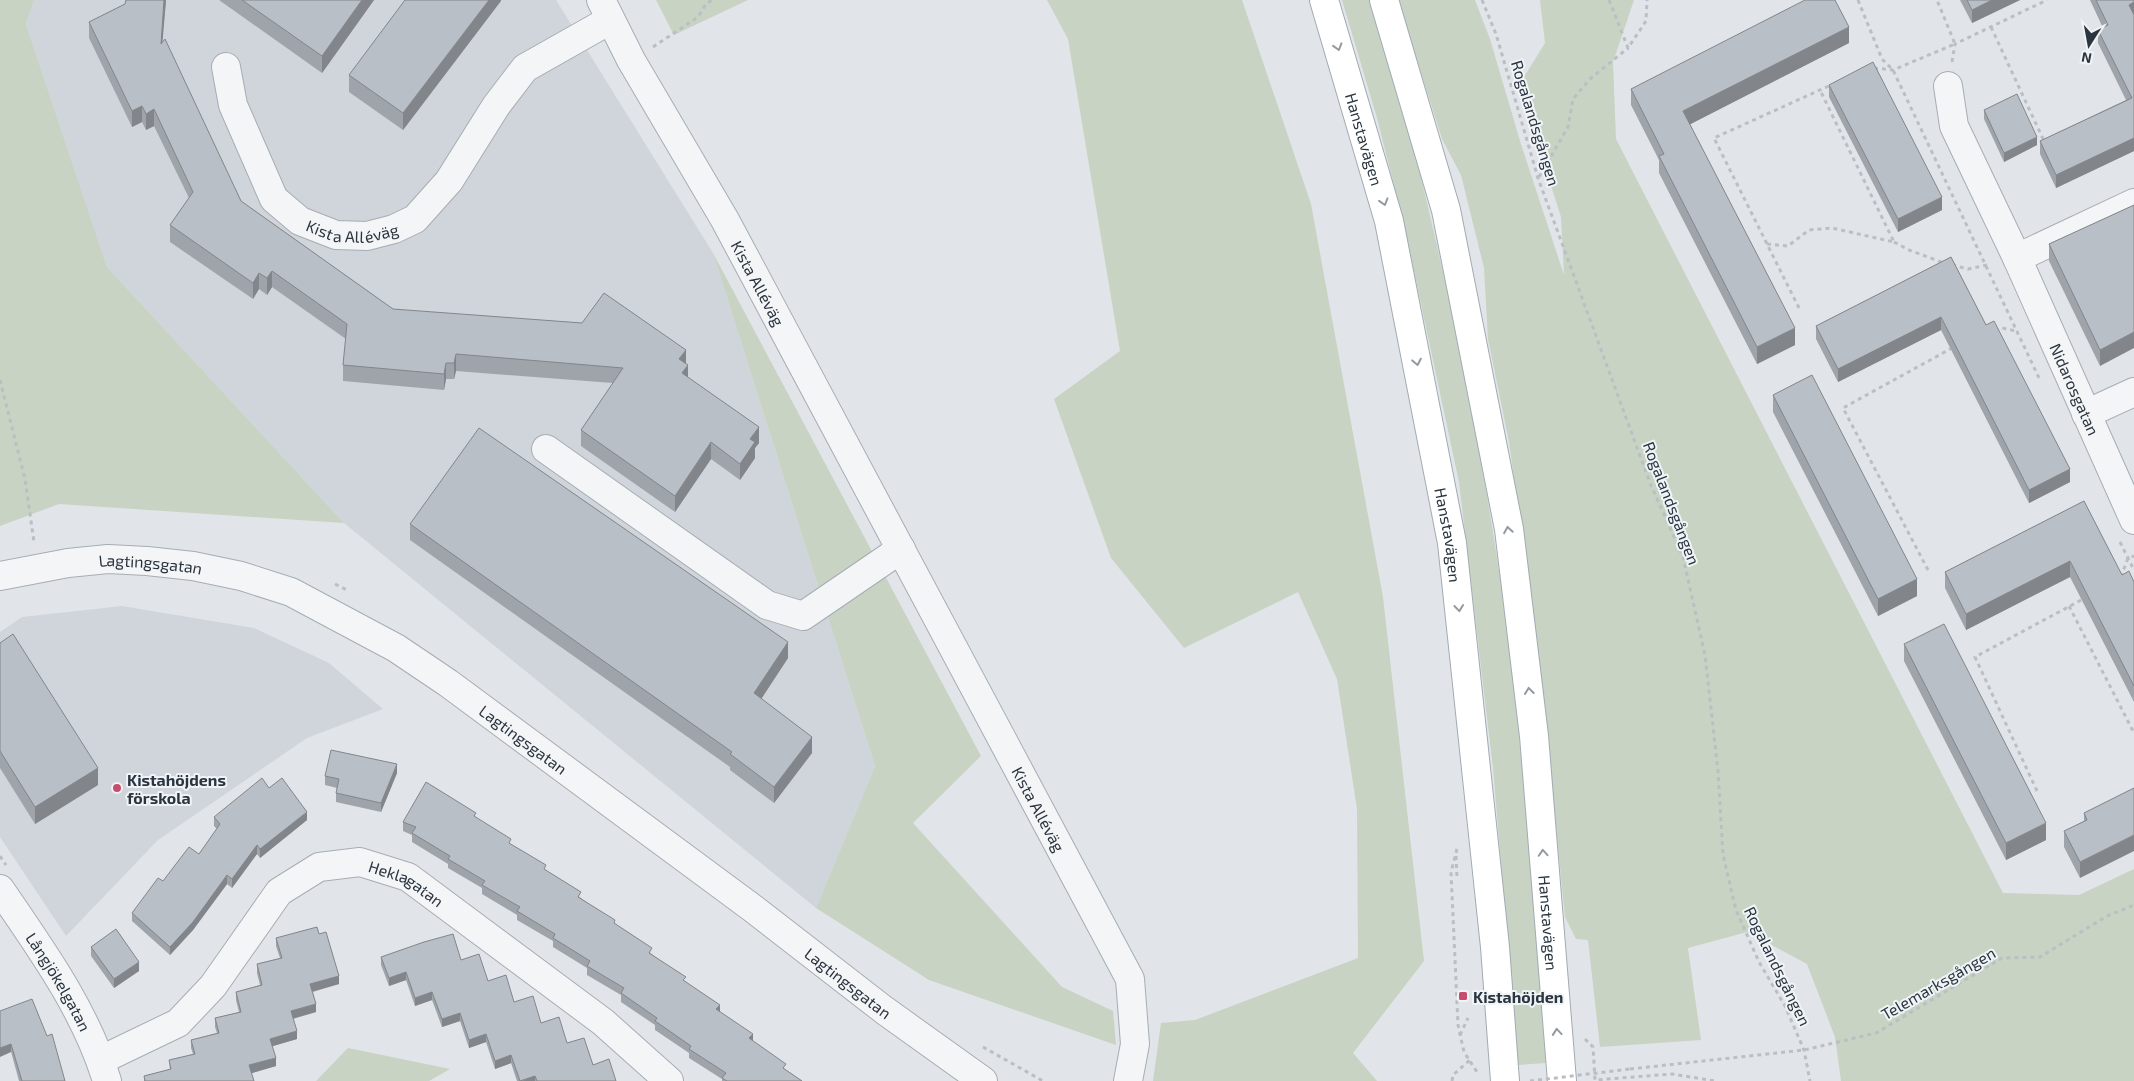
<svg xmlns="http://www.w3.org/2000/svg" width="2134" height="1081" font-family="'Exo 2',sans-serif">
<rect width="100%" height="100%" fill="#e1e5e9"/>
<!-- built -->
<g fill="#cfd5db">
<polygon points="34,0 556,0 713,253 875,766 816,908 344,523 107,267 26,24"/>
<polygon points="122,606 254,628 329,663 383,709 307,738 158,840 66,936 0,837 0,632 22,617"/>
</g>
<!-- green -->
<g fill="#c8d3c3">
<polygon points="0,0 34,0 26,24 107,267 344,523 59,504 0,526"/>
<polygon points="656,0 748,0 674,35"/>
<polygon points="1047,0 1242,0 1311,204 1383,597 1424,961 1353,1053 1377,1081 1153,1081 1161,1023 1195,1020 1358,958 1357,809 1337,679 1298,592 1184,648 1111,558 1054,399 1120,351 1068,39"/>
<path d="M1342,0H1371C1386,52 1403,104 1416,157C1450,295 1479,436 1500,577C1523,738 1533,901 1546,1063L1518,1065L1493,768L1459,482L1405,229L1377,118Z"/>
<polygon points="1398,0 1475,0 1490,39 1520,141 1564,275 1561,217 1519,85 1545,43 1540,0 1634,0 1613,62 1616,139 2003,893 2079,895 2134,869 2134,1081 1841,1081 1835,1037 1807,964 1747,932 1688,948 1701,1040 1600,1047 1588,940 1576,939 1565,917 1540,666 1509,442 1488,339 1484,268 1461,175 1442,139"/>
<polygon points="713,253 981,756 913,823 1062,987 1113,1011 1116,1045 929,980 816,908 875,766"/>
<polygon points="348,1048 450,1069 429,1081 316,1081"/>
</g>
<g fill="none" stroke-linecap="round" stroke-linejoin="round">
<!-- minor casing -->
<g stroke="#a6adb3" stroke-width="30">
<g id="minor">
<path id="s1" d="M601,0L631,60L725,220L1130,979L1135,1044L1128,1081"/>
<path id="s2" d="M226,67L233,105L274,199L300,221L336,235L367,236L394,229L415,219L449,181L496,106L525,68L610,20"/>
<path id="s3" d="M1948,86L1954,126L2017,258L2134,520"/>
<polyline points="2017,258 2134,203"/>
<polyline points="2086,414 2134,392"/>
<polyline points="546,449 767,605 803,616 901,549"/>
<path id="s4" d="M0,576L68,563L108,559L147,561L193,566L241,576L291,592L396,648L448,683L751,907L884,1010L983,1081"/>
<path id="s5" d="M0,889C41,949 86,1011 107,1081"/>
<path id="s6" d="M101,1060L178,1023L213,986L279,892L319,867L360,862L408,877L603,1022L669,1081"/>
</g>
</g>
<!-- major casing -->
<g stroke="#a1abb4" stroke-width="30">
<g id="major">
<path id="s7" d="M1324,0L1389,221L1452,543L1495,947L1505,1081"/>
<path id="s8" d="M1384,0L1446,210L1509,529L1534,736L1562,1081"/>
</g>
</g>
<!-- path -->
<g stroke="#bbbfc4" stroke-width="3" stroke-dasharray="4 4" stroke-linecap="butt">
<polyline points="1482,0 1496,34 1538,178 1650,483 1683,557 1705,655 1718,771 1723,855 1736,910 1759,962 1785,1006 1804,1050 1810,1081"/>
<polyline points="1609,0 1628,48 1646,21 1647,0"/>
<polyline points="1858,0 1882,59 1893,70 2040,380"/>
<polyline points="1991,27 2044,141"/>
<polyline points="653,47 698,17 706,4 712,0"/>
<polyline points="1952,62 1955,44 2047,0"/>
<polyline points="1874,68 1893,70 1955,44 1937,0"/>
<polyline points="1539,177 1568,127 1573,99 1590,79 1628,48"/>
<polyline points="1894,242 1909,250 1944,263"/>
<polyline points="1767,244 1788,246 1809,230 1832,228 1894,242 1820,90"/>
<polyline points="1952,265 1968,269 1987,265"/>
<polyline points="1799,308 1714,138 1831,85"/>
<polyline points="1995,331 2002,328 2016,331"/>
<polyline points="0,380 25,479 34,542"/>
<polyline points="2120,542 2134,570"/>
<polyline points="1928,570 1843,408 1952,348"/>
<polyline points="2121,577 2128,558 2134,556"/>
<polyline points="335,584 347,590"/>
<polyline points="2069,606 2134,733"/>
<polyline points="2037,791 1975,657 2085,598"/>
<polyline points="1457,849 1451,872 1458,1025 1464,1052 1477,1072"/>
<polyline points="0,856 6,865"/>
<polyline points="1456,856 1457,878"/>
<polyline points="1460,1035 1468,1018"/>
<polyline points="1585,1039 1593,1047 1595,1080 1672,1074 1715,1081"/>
<polyline points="983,1047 1043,1081"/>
<polyline points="1630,1069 1804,1050 1876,1033 2002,958 2040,957 2107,916 2134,905"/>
<polyline points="1452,1081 1453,1075 1470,1060"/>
</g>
<!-- minor -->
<use href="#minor" stroke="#f4f5f7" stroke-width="28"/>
<!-- major -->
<use href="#major" stroke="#fff" stroke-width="28"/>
<!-- path-bridge -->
<polyline stroke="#bbbfc4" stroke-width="3" stroke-dasharray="4 4" stroke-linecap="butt" points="1530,1081 1630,1069"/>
</g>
<!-- wall -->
<g fill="#9fa4aa">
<polygon points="126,0 166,0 162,42 241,201 393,309 686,363 688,377 759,443 755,448 755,458 740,480 711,459 675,512 581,446 581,430 613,383 456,371 454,379 446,379 444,390 343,381 343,365 346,339 272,287 267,295 259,289 253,299 170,242 170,225 189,198 154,126 146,130 142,122 132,127 89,38 89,22 125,4"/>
<polygon points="219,0 374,0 322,73"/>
<polygon points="501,0 403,130 349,92 349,75"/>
<polygon points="1960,0 2020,0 1972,23"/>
<polygon points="2090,0 2134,0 2134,151 2056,188 2040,154 2040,141 2126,100 2098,43 2098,30 2103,28"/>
<polygon points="1849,43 1690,124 1795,345 1757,364 1659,173 1659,160 1631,105 1631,89"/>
<polygon points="1829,85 1942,210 1898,232 1829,97"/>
<polygon points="1984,110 2037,145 2004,162 1984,119"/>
<polygon points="2134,205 2100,366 2049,261 2049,244"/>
<polygon points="1951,257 1986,325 2070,482 2029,503 1941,330 1838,382 1816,339 1816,326"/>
<polygon points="1773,395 1917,596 1878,616 1773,412"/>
<polygon points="2084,501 2122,575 2134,582 2134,702 2070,577 1966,630 1945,588 1945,572"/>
<polygon points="410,524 788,658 761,699 812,753 774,803 730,770 730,767 410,540"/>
<polygon points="0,643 98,785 35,824 0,768"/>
<polygon points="1904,644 2046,840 2006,860 1904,661"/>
<polygon points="397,773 381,812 336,802 336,793 337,788 325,785 325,776"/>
<polygon points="269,788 307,820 260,858 257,854 232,888 227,884 193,930 170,955 132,921 132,913 163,881 199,854 217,829 214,826 214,817"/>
<polygon points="2134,788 2080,878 2064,847 2064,831 2084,821 2084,813"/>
<polygon points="476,818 615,924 686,982 786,1070 802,1081 722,1081 722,1079 689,1058 689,1053 655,1030 655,1025 621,1002 621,995 587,975 587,968 553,947 553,941 517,920 517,915 482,894 482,888 448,868 448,864 412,842 412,835 403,831 403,822"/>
<polygon points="319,934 339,984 313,992 316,1012 293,1019 297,1039 272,1046 276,1066 251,1073 254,1081 144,1081 144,1076 170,1070 169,1060 193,1054 191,1048 191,1040 217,1033 215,1027 215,1018 239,1012 236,1000 236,992 260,985 257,973 257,964 280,958 276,946 276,938"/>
<polygon points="91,947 139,971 114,988 91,956"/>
<polygon points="381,957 461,960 514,1002 567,1043 593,1065 616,1081 517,1081 511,1063 495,1069 486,1042 469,1048 460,1021 442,1027 432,1000 415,1006 406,980 389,986 381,965"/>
<polygon points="0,1011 65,1081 19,1081"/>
</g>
<!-- shaded-wall -->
<g fill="#82868b">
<polygon points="164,0 166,0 161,60 161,44"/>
<polygon points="362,0 374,0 322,73 322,56"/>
<polygon points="489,0 501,0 501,1 403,130 403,113"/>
<polygon points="1992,0 2020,0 1972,23 1972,10"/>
<polygon points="2134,2 2134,16 2129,5"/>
<polygon points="1849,27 1849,43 1683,128 1683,111"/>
<polygon points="142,106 142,122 132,127 132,111"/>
<polygon points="154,109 154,126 146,130 146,114"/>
<polygon points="2037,137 2037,145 2004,162 2004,153"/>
<polygon points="2134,138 2134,151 2056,188 2056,175"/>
<polygon points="1942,197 1942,210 1898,232 1898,219"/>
<polygon points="272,271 272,287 267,295 267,278"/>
<polygon points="259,273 259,289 253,299 253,283"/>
<polygon points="1941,317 1941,330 1838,382 1838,369"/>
<polygon points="1795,328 1795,345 1757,364 1757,347"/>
<polygon points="2134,332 2134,348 2100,366 2100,350"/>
<polygon points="686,350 686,366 679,359"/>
<polygon points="456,354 456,371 454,379 454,363"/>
<polygon points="446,363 446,379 444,390 444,374"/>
<polygon points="688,365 688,381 682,373"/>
<polygon points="759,427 759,443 755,448 755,458 740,480 740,464 750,439"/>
<polygon points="711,442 711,459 675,512 675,496"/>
<polygon points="2070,469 2070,482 2029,503 2029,490"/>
<polygon points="2070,561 2070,577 1966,630 1966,614"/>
<polygon points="1917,579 1917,596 1878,616 1878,599"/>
<polygon points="788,642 788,658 754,710 754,693"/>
<polygon points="812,737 812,753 774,803 774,787"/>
<polygon points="397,764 397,773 381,812 381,803"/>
<polygon points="98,768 98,785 35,824 35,807"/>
<polygon points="307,812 307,820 260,858 260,849"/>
<polygon points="2046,823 2046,840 2006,860 2006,843"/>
<polygon points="2134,835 2134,851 2080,878 2080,862"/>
<polygon points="257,845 257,854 232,888 232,879"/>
<polygon points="227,875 227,884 193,930 170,955 170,947"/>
<polygon points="139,962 139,971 114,988 114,979"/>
<polygon points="406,972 406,980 389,986 389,978"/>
<polygon points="339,976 339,984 310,992 310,984"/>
<polygon points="432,992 432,1000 415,1006 415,998"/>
<polygon points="316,1004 316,1012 291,1019 291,1011"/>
<polygon points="720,1005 720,1013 716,1009"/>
<polygon points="460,1013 460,1021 442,1027 442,1019"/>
<polygon points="297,1031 297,1039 270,1047 270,1039"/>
<polygon points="486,1034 486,1042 469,1048 469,1040"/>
<polygon points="753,1034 753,1042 749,1038"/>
<polygon points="11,1044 11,1052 0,1057 0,1048"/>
<polygon points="511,1055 511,1063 495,1069 495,1061"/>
<polygon points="276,1058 276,1066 249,1074 249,1065"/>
<polygon points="535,1076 535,1081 522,1081"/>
</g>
<!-- building -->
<g fill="#b9bfc6" stroke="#82868b">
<polygon points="126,0 164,0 161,44 165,39 241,201 393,309 582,323 604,293 686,350 679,359 688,365 682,373 759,427 750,439 755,442 740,464 711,442 675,496 581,430 623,368 456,354 454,363 446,363 444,374 343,365 347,324 272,271 267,278 259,273 253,283 170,225 193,192 154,109 146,114 142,106 132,111 89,22 125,4"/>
<polygon points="242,0 362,0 322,56"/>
<polygon points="405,0 489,0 403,113 349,75"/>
<polygon points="1805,0 1835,0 1849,27 1683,111 1795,328 1757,347 1659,156 1664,154 1631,89"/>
<polygon points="1967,0 1992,0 1972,10"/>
<polygon points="2096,0 2134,0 2134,2 2129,5 2134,15 2134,138 2056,175 2040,141 2132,98 2098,30 2108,25"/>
<polygon points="1873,62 1942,197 1898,219 1829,85"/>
<polygon points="2017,94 2037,137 2004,153 1984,110"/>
<polygon points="2134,205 2134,332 2100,350 2049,244"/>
<polygon points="1951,257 1986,325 1994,321 2070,469 2029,490 1941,317 1838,369 1816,326"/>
<polygon points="1812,375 1917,579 1878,599 1773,395"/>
<polygon points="479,428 788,642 754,693 812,737 774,787 730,754 732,752 410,524"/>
<polygon points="2084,501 2122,575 2129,571 2134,582 2134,686 2070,561 1966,614 1945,572"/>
<polygon points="1944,624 2046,823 2006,843 1904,644"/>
<polygon points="13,634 98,768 35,807 0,751 0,643"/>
<polygon points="331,750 397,764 381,803 336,793 339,779 325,776"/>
<polygon points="262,778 269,788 282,778 307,812 260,849 257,845 232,879 227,875 193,922 170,947 132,913 158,878 163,881 189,847 199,854 220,824 214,817"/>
<polygon points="426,782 476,813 474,816 511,839 509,843 546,865 544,869 581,892 578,897 615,920 614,923 652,948 649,953 686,977 683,980 720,1005 716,1009 753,1034 749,1038 786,1064 783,1068 802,1081 727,1081 722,1078 726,1073 689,1049 691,1046 655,1021 657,1018 621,993 624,988 587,966 590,961 553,938 555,934 517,911 520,907 482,885 485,881 448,859 450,856 412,833 416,827 403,822"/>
<polygon points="2134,788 2134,835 2080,862 2064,831 2087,820 2084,813"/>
<polygon points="317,927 319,934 326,932 339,976 310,984 316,1004 291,1011 297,1031 270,1039 276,1058 249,1065 254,1081 145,1081 144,1076 171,1069 169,1060 195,1054 191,1040 219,1033 215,1018 241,1012 236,992 262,985 257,964 282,958 276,938"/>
<polygon points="116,929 139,962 114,979 91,947"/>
<polygon points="453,934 461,960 479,954 488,981 506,975 514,1002 533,996 541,1023 559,1017 567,1043 584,1038 593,1065 609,1059 616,1081 537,1081 535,1076 520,1081 511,1055 495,1061 486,1034 469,1040 460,1013 442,1019 432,992 415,998 406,972 389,978 381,957 424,942"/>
<polygon points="32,999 47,1036 52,1034 65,1081 22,1081 11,1044 0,1048 0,1011"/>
</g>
<!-- one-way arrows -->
<defs><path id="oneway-chevron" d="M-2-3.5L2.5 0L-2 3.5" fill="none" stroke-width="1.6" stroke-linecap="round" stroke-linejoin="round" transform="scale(1.25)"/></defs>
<g stroke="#949aa0">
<use href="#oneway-chevron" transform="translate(1338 47) rotate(73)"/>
<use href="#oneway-chevron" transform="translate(1384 202) rotate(73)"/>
<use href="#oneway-chevron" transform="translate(1417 362) rotate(79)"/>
<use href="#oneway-chevron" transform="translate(1508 530) rotate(-99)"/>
<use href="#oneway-chevron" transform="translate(1459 608) rotate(84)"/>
<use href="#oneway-chevron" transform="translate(1529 691) rotate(-97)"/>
<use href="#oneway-chevron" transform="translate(1543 853) rotate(-94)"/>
<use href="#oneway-chevron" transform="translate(1557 1032) rotate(-95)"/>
</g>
<!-- markers -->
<g fill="#c84c6d" stroke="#f1f4f7" stroke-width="2">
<circle cx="117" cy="788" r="5"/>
<rect x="1458" y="991" width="10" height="10" rx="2.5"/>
</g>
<g text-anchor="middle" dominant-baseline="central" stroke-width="4" stroke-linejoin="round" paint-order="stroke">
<!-- street labels -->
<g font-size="16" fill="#2a3540" stroke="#f1f4f7">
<text transform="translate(1536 123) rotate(73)">Rogalandsgången</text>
<text stroke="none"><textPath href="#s7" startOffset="145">Hanstavägen</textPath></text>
<text stroke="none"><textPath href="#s2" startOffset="230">Kista Alléväg</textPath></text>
<text stroke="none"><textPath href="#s1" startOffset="324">Kista Alléväg</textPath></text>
<text stroke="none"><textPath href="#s3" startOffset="330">Nidarosgatan</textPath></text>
<text transform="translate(1672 503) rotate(69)">Rogalandsgången</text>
<text stroke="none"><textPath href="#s7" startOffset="550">Hanstavägen</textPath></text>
<text stroke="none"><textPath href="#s4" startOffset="152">Lagtingsgatan</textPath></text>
<text stroke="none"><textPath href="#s4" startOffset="572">Lagtingsgatan</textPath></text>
<text stroke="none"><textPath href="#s1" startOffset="920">Kista Alléväg</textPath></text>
<text stroke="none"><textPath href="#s6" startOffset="391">Heklagatan</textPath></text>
<text stroke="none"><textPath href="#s8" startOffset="940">Hanstavägen</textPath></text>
<text transform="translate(1778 966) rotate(64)">Rogalandsgången</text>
<text stroke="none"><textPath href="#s4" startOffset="978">Lagtingsgatan</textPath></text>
<text stroke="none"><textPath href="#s5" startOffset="110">Långjökelgatan</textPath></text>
<text transform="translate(1938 983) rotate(-30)">Telemarksgången</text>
</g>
<!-- poi labels -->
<g font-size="16" font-weight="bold" fill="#2a3540" stroke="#f1f4f7" text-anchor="start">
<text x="127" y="779">Kistahöjdens<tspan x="127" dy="18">förskola</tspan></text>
<text x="1473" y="996">Kistahöjden</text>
</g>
</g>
<!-- north arrow -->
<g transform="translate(2089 45) rotate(191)" stroke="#f1f4f7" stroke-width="4" paint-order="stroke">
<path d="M0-4L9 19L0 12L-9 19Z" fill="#2a3540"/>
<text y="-8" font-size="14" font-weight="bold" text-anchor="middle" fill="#2a3540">N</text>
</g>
</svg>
